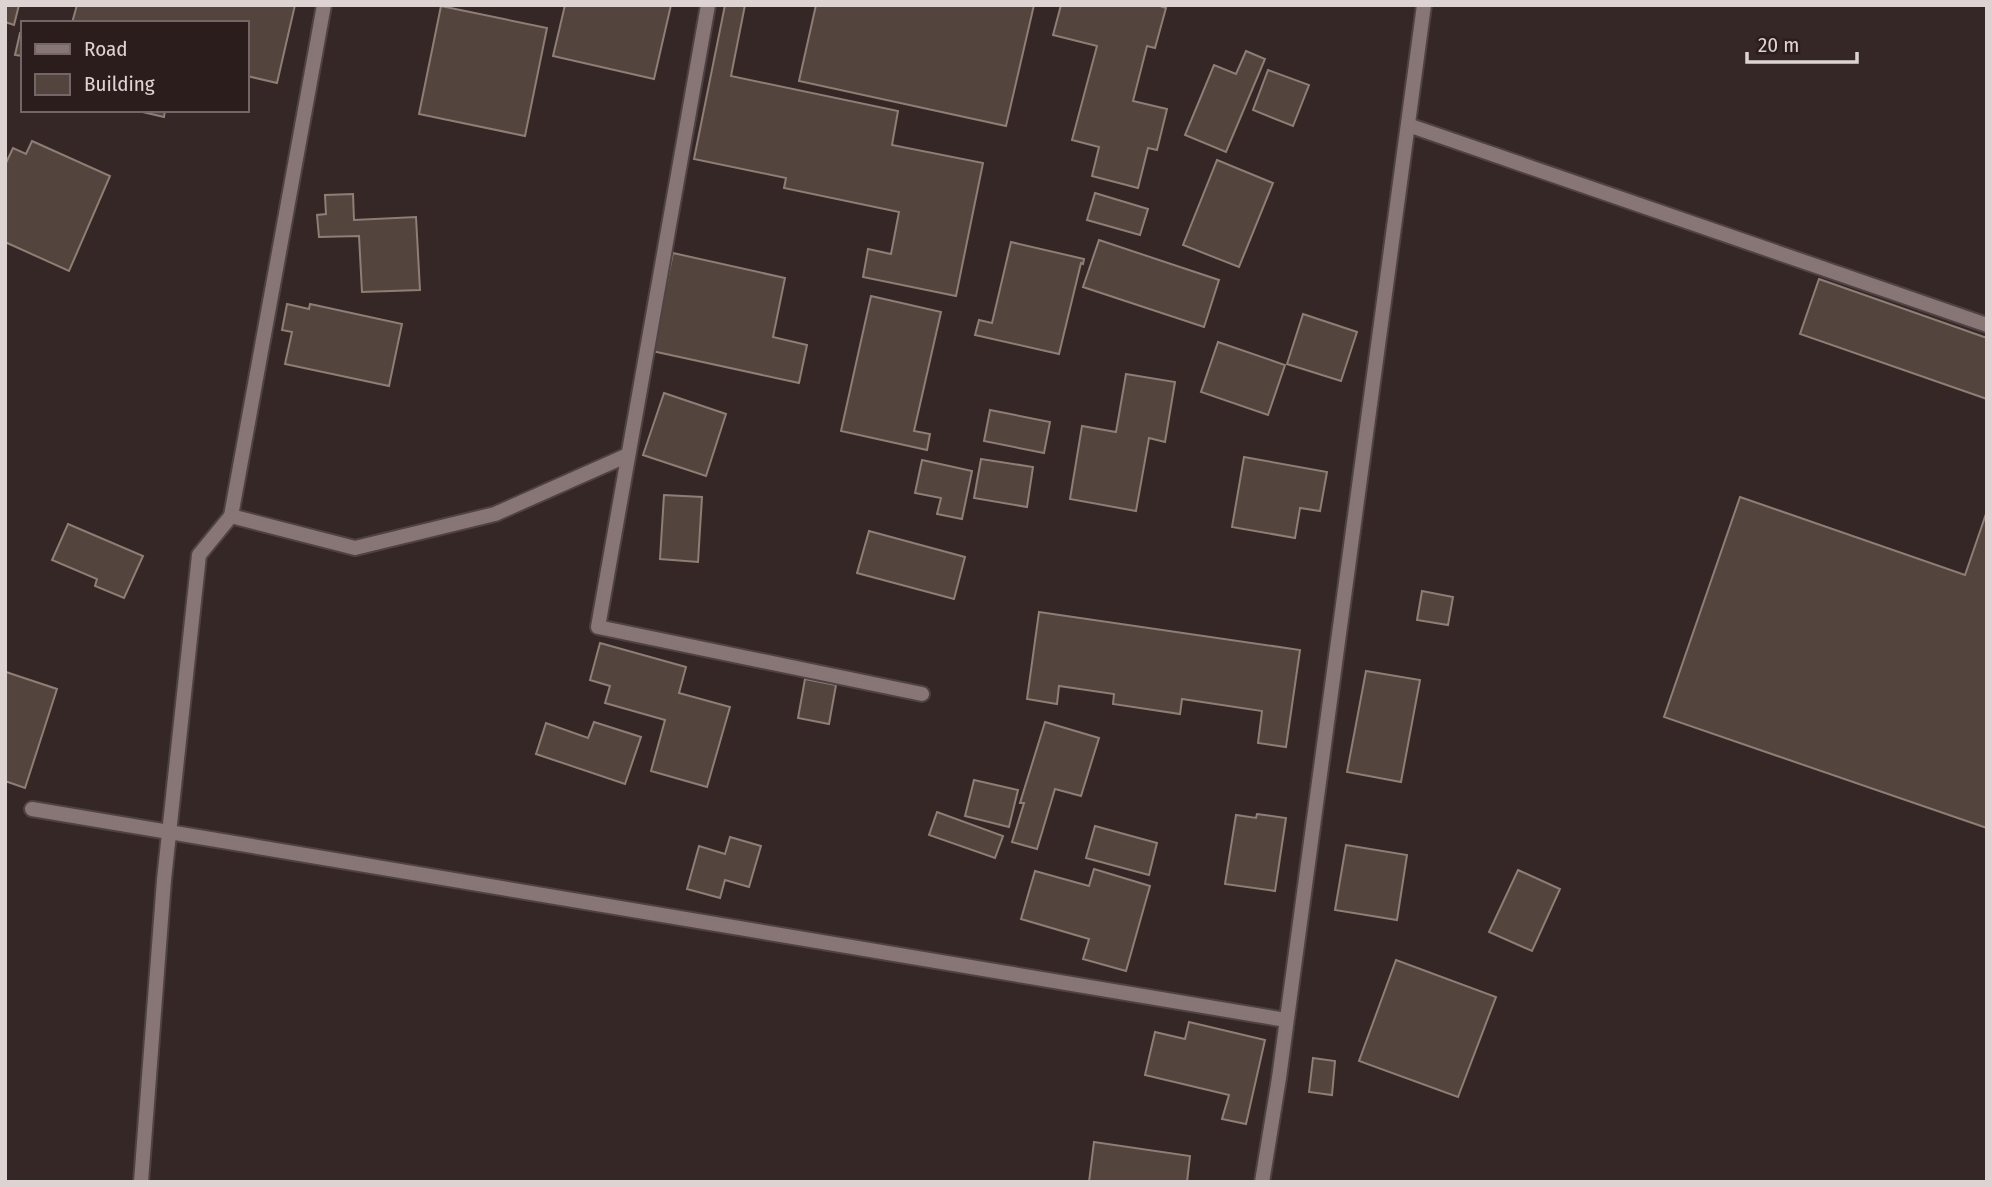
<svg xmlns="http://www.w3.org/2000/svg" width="1992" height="1187" font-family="'Fira Sans Condensed',sans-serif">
<rect width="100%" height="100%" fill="#362727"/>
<!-- building -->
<g fill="#53453d" stroke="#8e7e75" stroke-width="2">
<polygon points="5,5 19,5 14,25 5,22"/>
<polygon points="77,5 295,5 277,83 247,76 247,23 72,23"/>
<polygon points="565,5 671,5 654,79 553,56"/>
<polygon points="725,5 745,5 731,76 898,111 892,145 983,163 956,296 863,277 868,249 891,254 899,212 784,188 786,178 694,159"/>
<polygon points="816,5 1034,5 1006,126 799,81"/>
<polygon points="1061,5 1157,5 1166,8 1155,48 1147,46 1133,101 1167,109 1157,150 1148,148 1138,188 1092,176 1099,147 1072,140 1097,46 1053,35"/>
<polygon points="441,6 547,28 525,136 419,114"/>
<polygon points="20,33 23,34 23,56 15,55"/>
<polygon points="1246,51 1265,59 1226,152 1185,135 1214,65 1236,74"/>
<polygon points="1268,70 1309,85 1293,126 1253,110"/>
<polygon points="134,110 165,110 164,117"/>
<polygon points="32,141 110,176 69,271 5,242 5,165 13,148 26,154"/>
<polygon points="1217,160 1273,183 1239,267 1183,245"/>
<polygon points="1095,193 1148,209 1140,235 1087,220"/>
<polygon points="353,194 354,220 416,217 420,290 362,292 359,236 319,237 317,215 326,214 325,195"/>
<polygon points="1099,240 1219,280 1204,327 1083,287"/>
<polygon points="1011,242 1084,259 1083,264 1081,263 1059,354 975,335 979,320 992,323"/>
<polygon points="673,253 785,278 773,337 807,345 799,383 652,351"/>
<polygon points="1819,279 1987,338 1987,399 1800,334"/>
<polygon points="871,296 941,312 914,431 930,434 927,450 841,431"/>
<polygon points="287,304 309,309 310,304 402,324 389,386 285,364 292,332 282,330"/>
<polygon points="1303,314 1357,332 1341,381 1287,364"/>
<polygon points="1218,342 1285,365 1268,415 1201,392"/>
<polygon points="1126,374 1175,382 1165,442 1149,438 1136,511 1070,499 1082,426 1116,432"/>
<polygon points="664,393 726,414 706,476 643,455"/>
<polygon points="990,410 1050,422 1044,453 984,441"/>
<polygon points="1244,457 1327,472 1320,511 1300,508 1295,538 1232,527"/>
<polygon points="981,459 1033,467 1027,507 974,498"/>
<polygon points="922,460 972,471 962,519 937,514 941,498 915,493"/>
<polygon points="664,495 702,497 698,562 660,559"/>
<polygon points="1740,497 1965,575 1987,511 1987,828 1664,717"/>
<polygon points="68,524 143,556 124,598 95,586 97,579 52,560"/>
<polygon points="869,531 965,557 954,599 857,573"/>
<polygon points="1422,591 1453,597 1448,625 1417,620"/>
<polygon points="1039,612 1300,650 1286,747 1258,743 1262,711 1182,699 1180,714 1113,704 1114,694 1059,686 1057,704 1027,699"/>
<polygon points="600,643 686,667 679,693 730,707 707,787 651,771 665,720 605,703 610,686 590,680"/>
<polygon points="1366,671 1420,680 1401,782 1347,772"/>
<polygon points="6,672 57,689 25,788 5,781"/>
<polygon points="805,679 836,685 829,724 798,718"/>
<polygon points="594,722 641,737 625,784 536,754 546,723 588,738"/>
<polygon points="1045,722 1099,738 1081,796 1055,789 1037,849 1012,842 1024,803 1020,803"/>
<polygon points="974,780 1018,790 1009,827 965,816"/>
<polygon points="937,812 1003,836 995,858 929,835"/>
<polygon points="1257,814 1286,818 1275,891 1225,884 1236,815 1256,818"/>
<polygon points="1095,826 1157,843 1149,875 1086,858"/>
<polygon points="730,837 761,846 749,887 725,880 720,898 687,889 699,846 725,854"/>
<polygon points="1346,845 1407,855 1397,920 1335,910"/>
<polygon points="1094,869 1150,886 1126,971 1083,959 1089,939 1021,919 1035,871 1089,886"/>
<polygon points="1518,870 1560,889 1532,951 1489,932"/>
<polygon points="1396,960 1496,997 1458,1097 1359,1061"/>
<polygon points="1189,1022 1265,1040 1246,1124 1222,1119 1229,1095 1145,1075 1155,1032 1185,1039"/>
<polygon points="1313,1058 1335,1061 1332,1095 1309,1092"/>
<polygon points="1094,1142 1190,1156 1187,1182 1089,1182"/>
</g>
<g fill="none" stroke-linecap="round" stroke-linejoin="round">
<!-- street casing -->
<g stroke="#4f4243" stroke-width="18">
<g id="street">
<polyline points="324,5 231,516 355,548 495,514 628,455"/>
<polyline points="708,5 598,627 922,694"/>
<polyline points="1408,125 1987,325"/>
<polyline points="32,809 1286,1020"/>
<polyline points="141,1182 164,880 199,555 231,516"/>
<polyline points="1262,1182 1279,1078 1424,5"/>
</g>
</g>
<!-- street -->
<use href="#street" stroke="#887575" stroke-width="14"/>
</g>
<!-- border -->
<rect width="1992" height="1187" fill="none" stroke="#ded3d3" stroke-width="14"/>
<!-- legend -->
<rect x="21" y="21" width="228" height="91" fill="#2c1d1d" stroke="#736666" stroke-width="2"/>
<rect x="35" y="44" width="35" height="10" fill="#887575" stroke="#736666" stroke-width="2"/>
<text x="84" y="56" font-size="21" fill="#ded3d3">Road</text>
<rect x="35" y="74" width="35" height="21" fill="#53453d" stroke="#736666" stroke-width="2"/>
<text x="84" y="91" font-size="21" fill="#ded3d3">Building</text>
<!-- scale -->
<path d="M1747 52v10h110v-10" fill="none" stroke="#ded3d3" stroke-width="3.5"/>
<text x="1758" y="52" font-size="21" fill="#ded3d3" stroke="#2c1d1d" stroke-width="5" paint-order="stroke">20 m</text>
</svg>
